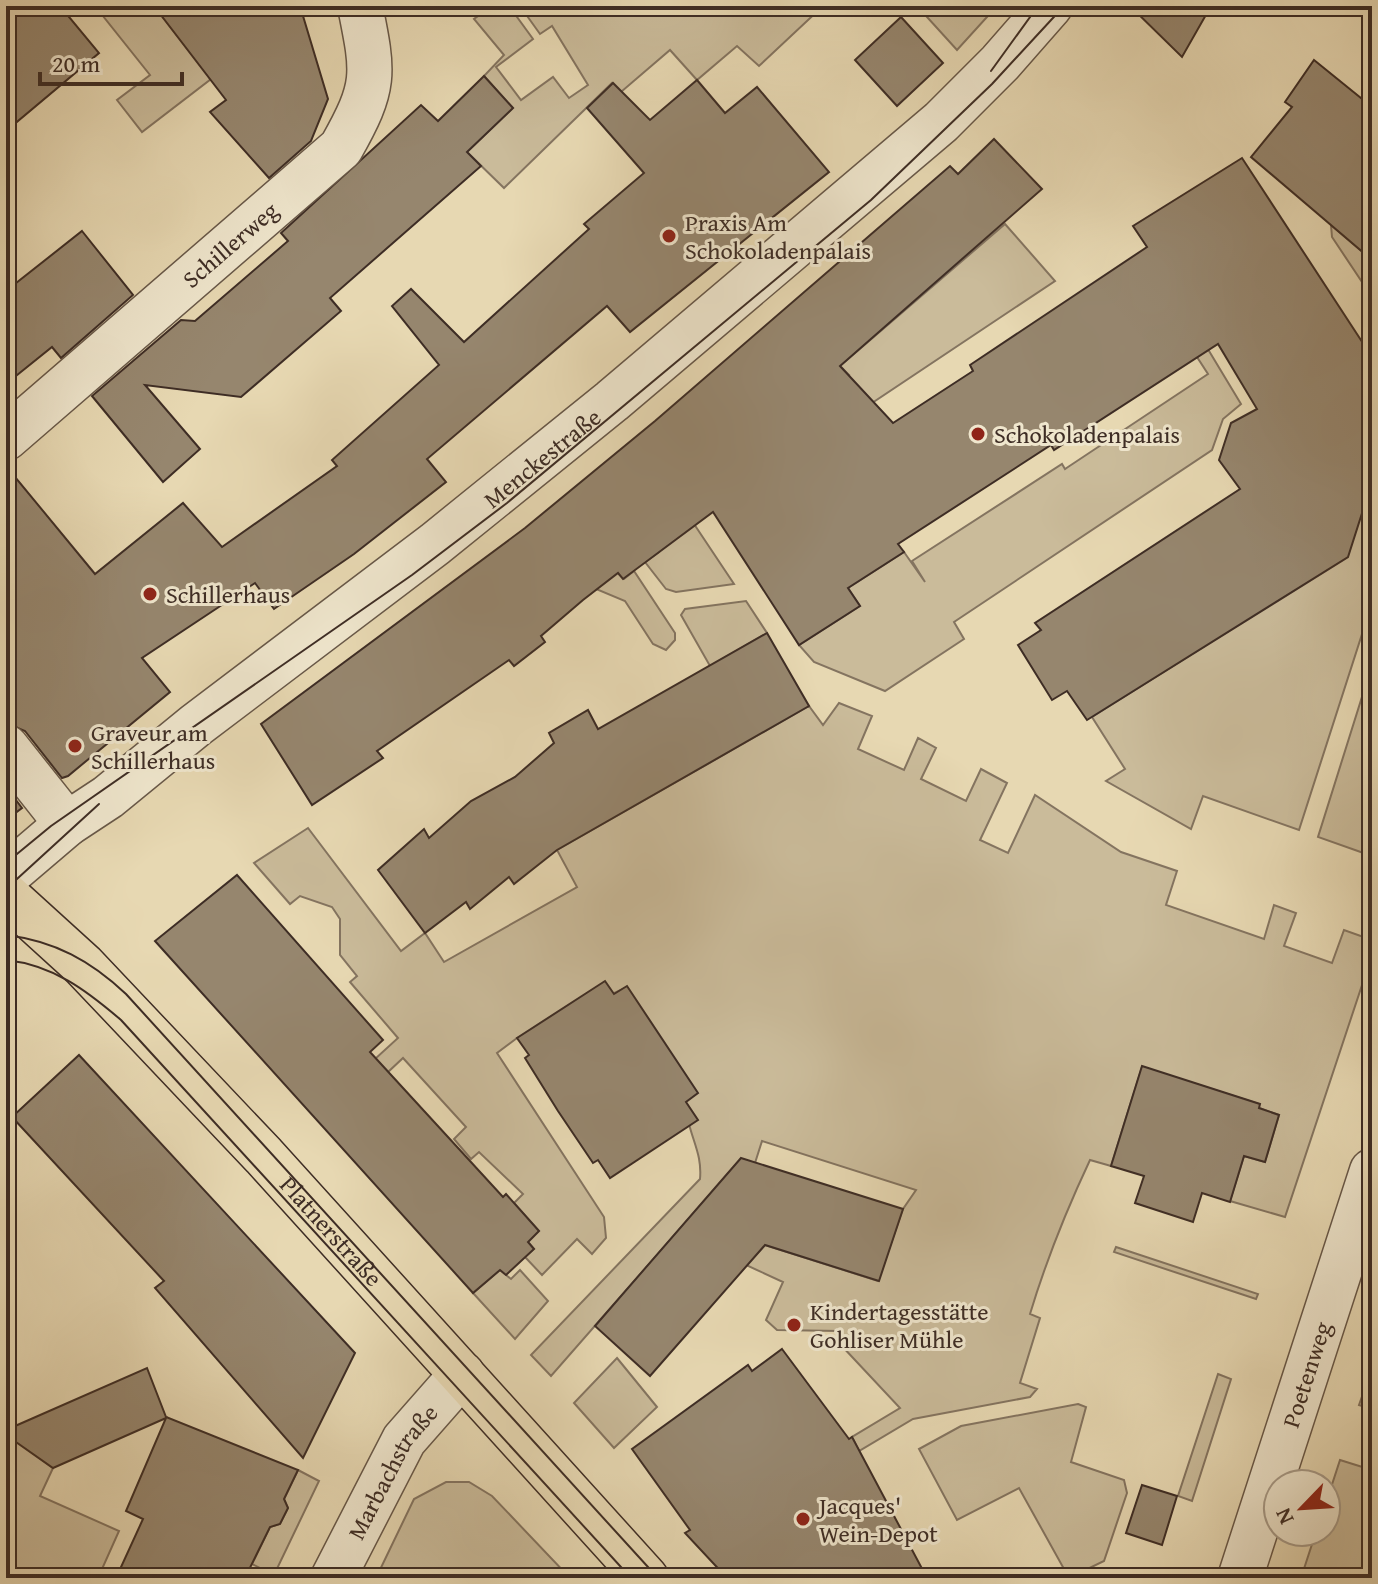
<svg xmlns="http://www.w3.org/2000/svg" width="1378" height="1584" font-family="'Gentium Book Plus',serif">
<rect width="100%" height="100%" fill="#e7d8b2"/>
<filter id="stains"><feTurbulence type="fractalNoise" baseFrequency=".0025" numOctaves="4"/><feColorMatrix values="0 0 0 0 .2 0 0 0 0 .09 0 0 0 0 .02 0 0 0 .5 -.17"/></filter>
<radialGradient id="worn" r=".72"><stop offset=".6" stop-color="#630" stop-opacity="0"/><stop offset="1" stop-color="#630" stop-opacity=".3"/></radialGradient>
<!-- green -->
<g fill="#cabb9a" stroke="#847460" stroke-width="2">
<polygon points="95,6 154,6 211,79 142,132 117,100 150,75"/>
<polygon points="492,6 509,6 533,39 496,67 521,100 553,77 569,98 588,85 552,26 540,34 520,6 823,6 759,66 737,46 697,80 670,50 621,92 612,83 504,188 467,152 513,108 484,76 504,55 474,19"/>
<polygon points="917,6 997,6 957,50"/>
<polygon points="1005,224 1055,281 827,433 803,415 849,375 840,366"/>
<polygon points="1331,225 1372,260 1372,297 1332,237"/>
<polygon points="1200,336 1241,404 1223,419 1212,450 954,622 964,639 885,691 814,662 799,645 860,606 848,588 904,552 925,582 912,561 1062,464 1065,469 1068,467 1208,374 1197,357"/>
<polygon points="1370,489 1372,603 1299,830 1203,796 1191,829 1106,781 1125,769 1092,717 1341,560"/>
<polygon points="688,515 734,584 676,592 666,589 645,562 659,552"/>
<polygon points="616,571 624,579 634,571 675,633 675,640 666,650 653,644 625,601 596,589"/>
<polygon points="746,601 767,633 710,666 681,615 685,609"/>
<polygon points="1372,665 1372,856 1318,837"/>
<path d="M839,703L872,716L858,749L904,770L918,738L936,748L921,779L966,801L981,769L1007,783L980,840L1008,853L1035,795L1121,852L1177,871L1166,905L1264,939L1274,905L1296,913L1284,946L1332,963L1344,930L1372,940V955L1285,1217L1230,1201L1244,1156L1265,1162L1279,1115L1259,1108V1104L1142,1067L1111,1166L1090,1160C1066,1211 1046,1261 1030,1314L1040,1318L1020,1383L1037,1389L1030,1397L913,1419L859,1451L852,1437L900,1408L840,1344L839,1331L777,1330L766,1320L783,1282L746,1265L765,1245L878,1281L903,1209L916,1190L762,1141L755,1163L741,1159L551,1376L531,1355L700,1179C702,1157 694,1144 689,1124C677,1075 650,1031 627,987L517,1038L497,1053L604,1217L606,1238L592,1254L577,1239L542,1275L525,1257L534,1249L528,1242L539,1231L514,1203L523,1194L479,1152L471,1159L454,1139L466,1127L403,1058L388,1072L375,1059L398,1038L350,982L357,976L340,955V919L332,907L300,896L290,904L254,863L308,828L401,951L425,933L444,962L577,887L557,850L809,706L823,725Z"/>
<polygon points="1116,1247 1258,1294 1256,1299 1114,1252"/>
<polygon points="500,1270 511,1279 520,1270 548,1301 515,1339 473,1293"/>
<polygon points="617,1358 657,1407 614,1448 574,1403"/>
<polygon points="1372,1368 1372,1409 1359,1405"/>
<polygon points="1218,1374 1231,1379 1192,1501 1178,1496"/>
<polygon points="1078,1404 1086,1407 1071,1462 1124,1480 1127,1493 1104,1561 1069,1578 1019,1488 957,1520 919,1449 961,1426"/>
<polygon points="6,1434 53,1468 40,1496 119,1531 98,1578 6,1578"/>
<polygon points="1340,1460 1372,1470 1372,1578 1301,1578 1316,1532 1326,1532 1326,1503"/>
<polygon points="298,1470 319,1481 274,1575 252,1564 270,1527 280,1524 288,1508 284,1499"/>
<polygon points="446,1482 469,1482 492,1496 570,1578 376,1578 414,1499"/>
</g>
<!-- building -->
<g fill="#96866e" stroke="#3e2d25" stroke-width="2">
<polygon points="6,6 60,6 99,53 6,131"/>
<polygon points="154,6 300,6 328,99 311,141 269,178 210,112 226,100"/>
<polygon points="1130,6 1211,6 1182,57"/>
<polygon points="901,17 943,63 897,106 855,60"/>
<polygon points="1314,60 1372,107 1372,260 1251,157 1292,107 1285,102"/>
<polygon points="484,76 513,108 467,152 481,166 330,298 341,311 241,397 145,385 200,449 163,482 92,396 181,320 195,321 288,241 281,233 421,105 438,121"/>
<polygon points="697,80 725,113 757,87 829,172 630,332 607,306 427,459 446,482 354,554 274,609 255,583 142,658 170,692 68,776 62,778 25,731 6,723 6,466 95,574 183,503 222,547 337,466 332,460 439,365 392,306 411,289 464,342 589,229 584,224 644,173 587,108 613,83 650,120"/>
<polygon points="994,139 1042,189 840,366 893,423 973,371 970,365 1147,247 1133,226 1242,158 1372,357 1372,482 1348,557 1087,720 1067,691 1052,700 1018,645 1041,630 1035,623 1240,489 1219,460 1231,423 1257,409 1218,344 1054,450 1051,445 898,544 904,552 848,588 860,606 799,645 713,512 623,579 618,573 583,600 541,636 545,642 514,666 509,660 377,751 383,758 312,805 261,724 525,528 655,421 950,166 958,174"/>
<polygon points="82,231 133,295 61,358 52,347 6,384 6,291"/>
<polygon points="767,633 809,706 557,850 514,884 509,877 470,909 466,902 425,933 378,870 424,829 429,838 471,801 515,777 554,743 549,733 588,710 598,729"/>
<polygon points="6,787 22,808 6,820"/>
<polygon points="237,875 383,1040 370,1052 503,1197 506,1194 539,1231 528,1242 534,1249 506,1275 500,1270 473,1293 155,941"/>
<polygon points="605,981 614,994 627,986 698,1093 686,1102 698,1120 610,1178 598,1160 593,1163 558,1111 525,1058 529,1055 517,1038"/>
<polygon points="79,1055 355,1353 303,1458 155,1288 164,1281 12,1117"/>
<polygon points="1142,1066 1260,1104 1259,1108 1279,1115 1265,1162 1244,1156 1230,1202 1202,1193 1193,1222 1135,1203 1144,1176 1111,1166"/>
<polygon points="741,1158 903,1209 879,1281 765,1245 650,1376 595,1326"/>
<polygon points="782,1349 849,1439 852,1437 927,1578 727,1578 685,1533 690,1530 632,1449 748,1365 752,1371"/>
<polygon points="147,1368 166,1417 298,1470 284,1499 288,1508 280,1524 270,1527 245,1578 116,1578 143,1519 126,1511 166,1418 53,1468 6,1435 6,1430"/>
<polygon points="1142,1485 1177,1496 1162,1545 1126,1533"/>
</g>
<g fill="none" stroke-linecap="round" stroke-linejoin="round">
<!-- minor casing -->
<g stroke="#685848" stroke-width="47">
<g id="minor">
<path id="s1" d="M6,438L341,148C376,86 374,75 360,6"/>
<polyline points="6,747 67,824"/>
<path id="s2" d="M6,876L67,824L108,797L196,725L435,544L612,401L941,122L1000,63L1050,6"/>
<path id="s3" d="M333,1578L404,1440L462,1374"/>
<path id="s4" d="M1240,1578L1372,1171"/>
</g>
</g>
<!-- major casing -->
<g stroke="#3e2d25" stroke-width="47">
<g id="major">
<path id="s5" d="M6,895L83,965L264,1156L646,1578"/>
</g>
</g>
<!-- minor -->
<use href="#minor" stroke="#efe6cd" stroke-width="44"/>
<!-- major -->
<use href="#major" stroke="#e7d8b2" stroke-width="44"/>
<!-- tram -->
<g stroke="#3e2d25" stroke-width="2">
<polyline points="991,71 1038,6"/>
<polyline points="6,863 51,826 412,575 507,503 871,200 992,84 1064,6"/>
<polyline points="6,889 99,804"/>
<path d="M6,935C55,941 91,961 126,994L658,1578"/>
<path d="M6,960C53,965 86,990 121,1020L631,1578"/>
</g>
</g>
<!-- markers -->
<g fill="#8f2418" stroke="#efe6cd" stroke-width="3">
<circle cx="669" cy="236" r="8"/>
<circle cx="978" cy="434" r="8"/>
<circle cx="150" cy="594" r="8"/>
<circle cx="75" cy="746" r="8"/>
<circle cx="794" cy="1325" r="8"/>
<circle cx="803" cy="1519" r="8"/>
</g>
<g text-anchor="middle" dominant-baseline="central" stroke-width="6" stroke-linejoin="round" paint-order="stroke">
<!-- poi labels -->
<g font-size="24" fill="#3e2d25" stroke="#efe6cd" text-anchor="start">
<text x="685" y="222">Praxis Am<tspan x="685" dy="28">Schokoladenpalais</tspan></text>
<text x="994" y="434">Schokoladenpalais</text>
<text x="166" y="594">Schillerhaus</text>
<text x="91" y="732">Graveur am<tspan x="91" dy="28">Schillerhaus</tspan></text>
<text x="810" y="1311">Kindertagesstätte<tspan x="810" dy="28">Gohliser Mühle</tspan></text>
<text x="819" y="1505">Jacques'<tspan x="819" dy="28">Wein-Depot</tspan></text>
</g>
<!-- street labels -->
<g font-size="24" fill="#3e2d25" stroke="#efe6cd">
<text stroke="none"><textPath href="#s1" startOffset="296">Schillerweg</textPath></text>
<text stroke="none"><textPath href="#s2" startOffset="680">Menckestraße</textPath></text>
<text stroke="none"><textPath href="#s5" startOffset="468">Platnerstraße</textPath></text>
<text stroke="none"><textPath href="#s4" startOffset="214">Poetenweg</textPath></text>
<text stroke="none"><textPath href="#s3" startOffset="122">Marbachstraße</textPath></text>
</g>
</g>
<!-- margin -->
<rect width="1378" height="1584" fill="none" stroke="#e7d8b2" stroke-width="32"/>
<rect x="8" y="8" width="1362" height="1568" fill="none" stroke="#3e2d25" stroke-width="4"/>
<rect x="16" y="16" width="1346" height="1552" fill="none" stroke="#3e2d25" stroke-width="2"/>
<!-- north arrow -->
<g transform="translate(1302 1508) rotate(245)"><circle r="38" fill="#efe6cd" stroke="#a89c8a" stroke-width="2"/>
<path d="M0-6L14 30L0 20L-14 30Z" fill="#8f2418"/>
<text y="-12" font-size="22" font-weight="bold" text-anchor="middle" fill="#3e2d25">N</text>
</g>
<!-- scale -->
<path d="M40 72v12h142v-12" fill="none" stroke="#3e2d25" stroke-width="4"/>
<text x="52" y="72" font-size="24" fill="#3e2d25" stroke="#efe6cd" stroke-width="6" paint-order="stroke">20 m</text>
<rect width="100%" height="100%" filter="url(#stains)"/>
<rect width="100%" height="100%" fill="url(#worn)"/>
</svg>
